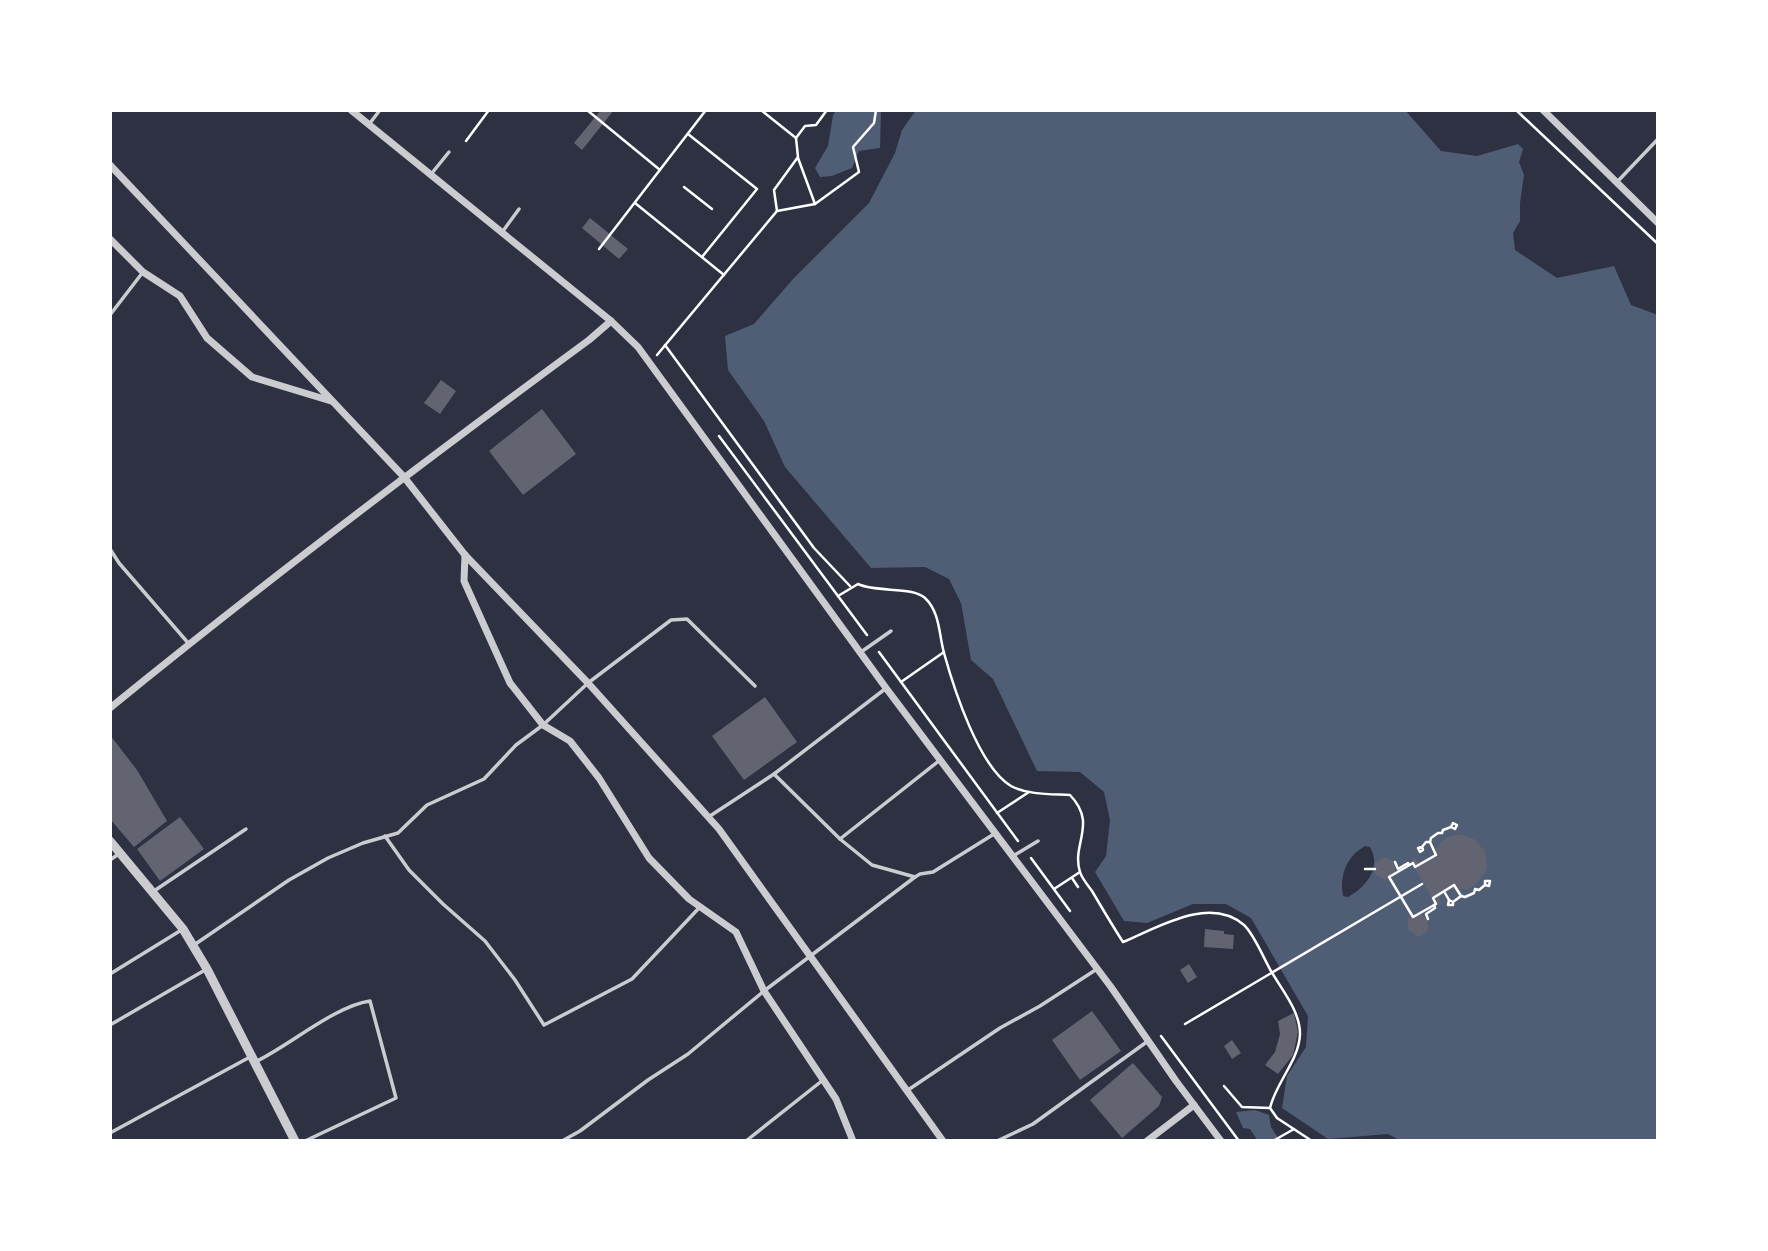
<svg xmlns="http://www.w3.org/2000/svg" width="1768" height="1251" font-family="Signika,sans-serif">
<rect width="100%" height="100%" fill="#2d3142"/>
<!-- water -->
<g fill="#4f5d75" fill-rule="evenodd">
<polygon points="836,110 881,110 880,148 859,151 852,168 832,176 820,177 815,168 828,146 833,115"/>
<path d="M916,110H1405L1441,151L1477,156L1518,144L1523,149L1519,162L1524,175L1520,203V221L1513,233L1515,250L1557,278L1614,266L1631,305L1658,315V1141H1401L1388,1134L1328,1139L1282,1108L1287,1076L1306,1047L1308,1016L1251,918L1226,904H1193L1147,923L1124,921L1095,872L1106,856L1110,820L1104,792L1080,772L1037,771L993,679L971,660L961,603L949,579L925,567L871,568L785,467L764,421L728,370L725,336L754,324L793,279L869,203L895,153L902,130ZM1365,846L1370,847C1382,868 1366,887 1348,897L1343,896C1339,875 1347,856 1365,846Z"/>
<polygon points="1255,1110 1269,1115 1271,1127 1280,1141 1258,1141 1250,1129 1243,1128 1236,1112"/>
</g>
<!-- building -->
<g fill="#626471">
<polygon points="601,110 614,110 582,150 574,143"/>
<polygon points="590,218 628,249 619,259 582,228"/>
<polygon points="441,380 456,391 440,414 424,403"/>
<polygon points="542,409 576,454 523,495 489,451"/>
<polygon points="765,697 797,742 744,780 712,736"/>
<polygon points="110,735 137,770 167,821 134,847 110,819"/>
<polygon points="180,817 204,849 160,881 137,849"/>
<polygon points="1462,834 1476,840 1485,852 1487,867 1484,874 1475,885 1468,889 1453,889 1440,896 1441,904 1436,905 1411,862 1414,858 1420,862 1433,855 1441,842 1447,837"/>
<polygon points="1385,857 1395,862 1395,874 1385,880 1375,874 1375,863"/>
<polygon points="1419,913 1428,919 1428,931 1418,937 1408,930 1408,919"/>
<polygon points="1205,929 1224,931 1224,934 1234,935 1233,949 1204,947"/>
<polygon points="1189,964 1197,977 1188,983 1180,970"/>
<polygon points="1092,1011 1121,1051 1080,1080 1052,1040"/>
<polygon points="1294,1013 1298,1032 1293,1055 1278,1074 1265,1065 1275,1052 1280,1034 1278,1021"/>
<polygon points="1232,1040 1241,1053 1232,1059 1224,1046"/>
<polygon points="1133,1063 1162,1097 1159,1106 1122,1138 1090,1100"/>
</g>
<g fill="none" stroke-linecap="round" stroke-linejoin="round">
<!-- path -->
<g stroke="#fff" stroke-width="2.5">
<polyline points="587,110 660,170"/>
<polyline points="1516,110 1658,244"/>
<polyline points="688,134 757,189 702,257"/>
<polyline points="796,138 805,126 816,125 827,110"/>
<polyline points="466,141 489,110"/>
<polyline points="798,158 815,204"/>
<polyline points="684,187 712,209"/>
<polyline points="635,203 724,275"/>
<polyline points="777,211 815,204 859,172 853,147 874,123 876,110"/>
<polyline points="599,249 706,110"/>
<polyline points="665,345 814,548 850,586"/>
<polyline points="657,355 777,211 774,190 798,157 796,138 761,110"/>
<polyline points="719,436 867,635"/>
<path d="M838,596L858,584C877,593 912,586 925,598C940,612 939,635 944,653C954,689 979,767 1011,786C1028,795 1051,794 1070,795C1098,824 1071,844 1080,872C1082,879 1088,885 1092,891C1102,908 1112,925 1123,942C1157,928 1209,895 1244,925C1254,934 1264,959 1271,971C1282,990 1300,1011 1300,1034C1299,1061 1276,1082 1270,1108L1277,1118L1312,1141"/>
<polyline points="879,652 1018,841"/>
<polyline points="901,682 944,652"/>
<polyline points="997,813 1029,792"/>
<polyline points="1430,842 1436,855 1415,867 1413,863 1389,877 1413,917 1436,904 1433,898 1454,885 1461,896"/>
<polyline points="1422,847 1418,848 1420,852 1423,850 1422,847 1426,842 1430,842 1431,838 1438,833 1442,833 1443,830 1451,827 1455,829 1457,825 1453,823 1451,827"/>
<polyline points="1031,858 1070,911"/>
<polyline points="1395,862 1398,869 1408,863 1409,865"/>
<polyline points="1365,869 1375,869"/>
<polyline points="1072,878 1078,887"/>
<polyline points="1054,889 1080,872"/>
<polyline points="1445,893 1449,900"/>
<polyline points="1453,902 1453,905 1448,905 1449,900 1453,902 1461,896 1465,897 1474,893 1475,889 1479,890 1485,885 1485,881 1490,881 1489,886 1485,885"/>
<polyline points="1428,919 1426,914 1435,908 1434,905"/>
<polyline points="1185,1024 1422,884"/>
<polyline points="1161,1036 1239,1141"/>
<polyline points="1224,1086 1242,1107 1270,1108"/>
<polyline points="1273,1141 1294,1129"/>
</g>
<!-- service -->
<g stroke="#caccd0" stroke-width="3.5">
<polyline points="370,123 380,110"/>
<polyline points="432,173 449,152"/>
<polyline points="1617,182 1658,139"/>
<polyline points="503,231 519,209"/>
<polyline points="110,315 143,272"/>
<polyline points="110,549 119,563 189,644"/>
<polyline points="861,652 891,631"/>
<polyline points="774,774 840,839 872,865 915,877 920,874 933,872 994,834"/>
<polyline points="710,816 774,774 885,689"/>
<polyline points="385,836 409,870 443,904 485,941 515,980 544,1025 632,979 699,908"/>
<polyline points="840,839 940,760"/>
<polyline points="1013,856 1038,841"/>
<polyline points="110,860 120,853"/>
<polyline points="154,891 246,829"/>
<polyline points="194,945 289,880 328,858 363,843 398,833 427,805 484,779 516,745 543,725 588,683 671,620 687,619 755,686"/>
<polyline points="110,974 183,929"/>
<polyline points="110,1025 205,970"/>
<path d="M257,1061C290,1045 335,1006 370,1001L396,1098L305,1141"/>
<polyline points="908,1090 1000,1028 1040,1006 1097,969"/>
<polyline points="110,1133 250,1057"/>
<polyline points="562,1141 580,1131 648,1080 688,1054 764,991 915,877"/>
<polyline points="746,1141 823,1080"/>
<polyline points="997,1141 1033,1124 1148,1041"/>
</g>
<!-- minor -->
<g stroke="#caccd0" stroke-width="7">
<polyline points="351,110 611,321 638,347 886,688 1111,987 1176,1081 1221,1141"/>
<polyline points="1543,110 1658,223"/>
<polyline points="110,165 404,477 465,555 588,683 719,829 943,1141"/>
<polyline points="110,239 143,272 180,296 207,338 252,377 331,401"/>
<polyline points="465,555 464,581 510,683 543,725 570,741 599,778 649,858 689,899 736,932 764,991 836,1099 853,1141"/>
<path d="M110,708C266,581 427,459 589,340L611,321"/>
<polyline points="1147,1141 1194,1105"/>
</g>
<!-- tertiary -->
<polyline stroke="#caccd0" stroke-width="9" points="110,841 183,929 207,969 295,1141"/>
</g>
<!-- border -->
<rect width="1768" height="1251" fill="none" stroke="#ffffff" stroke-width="224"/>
</svg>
